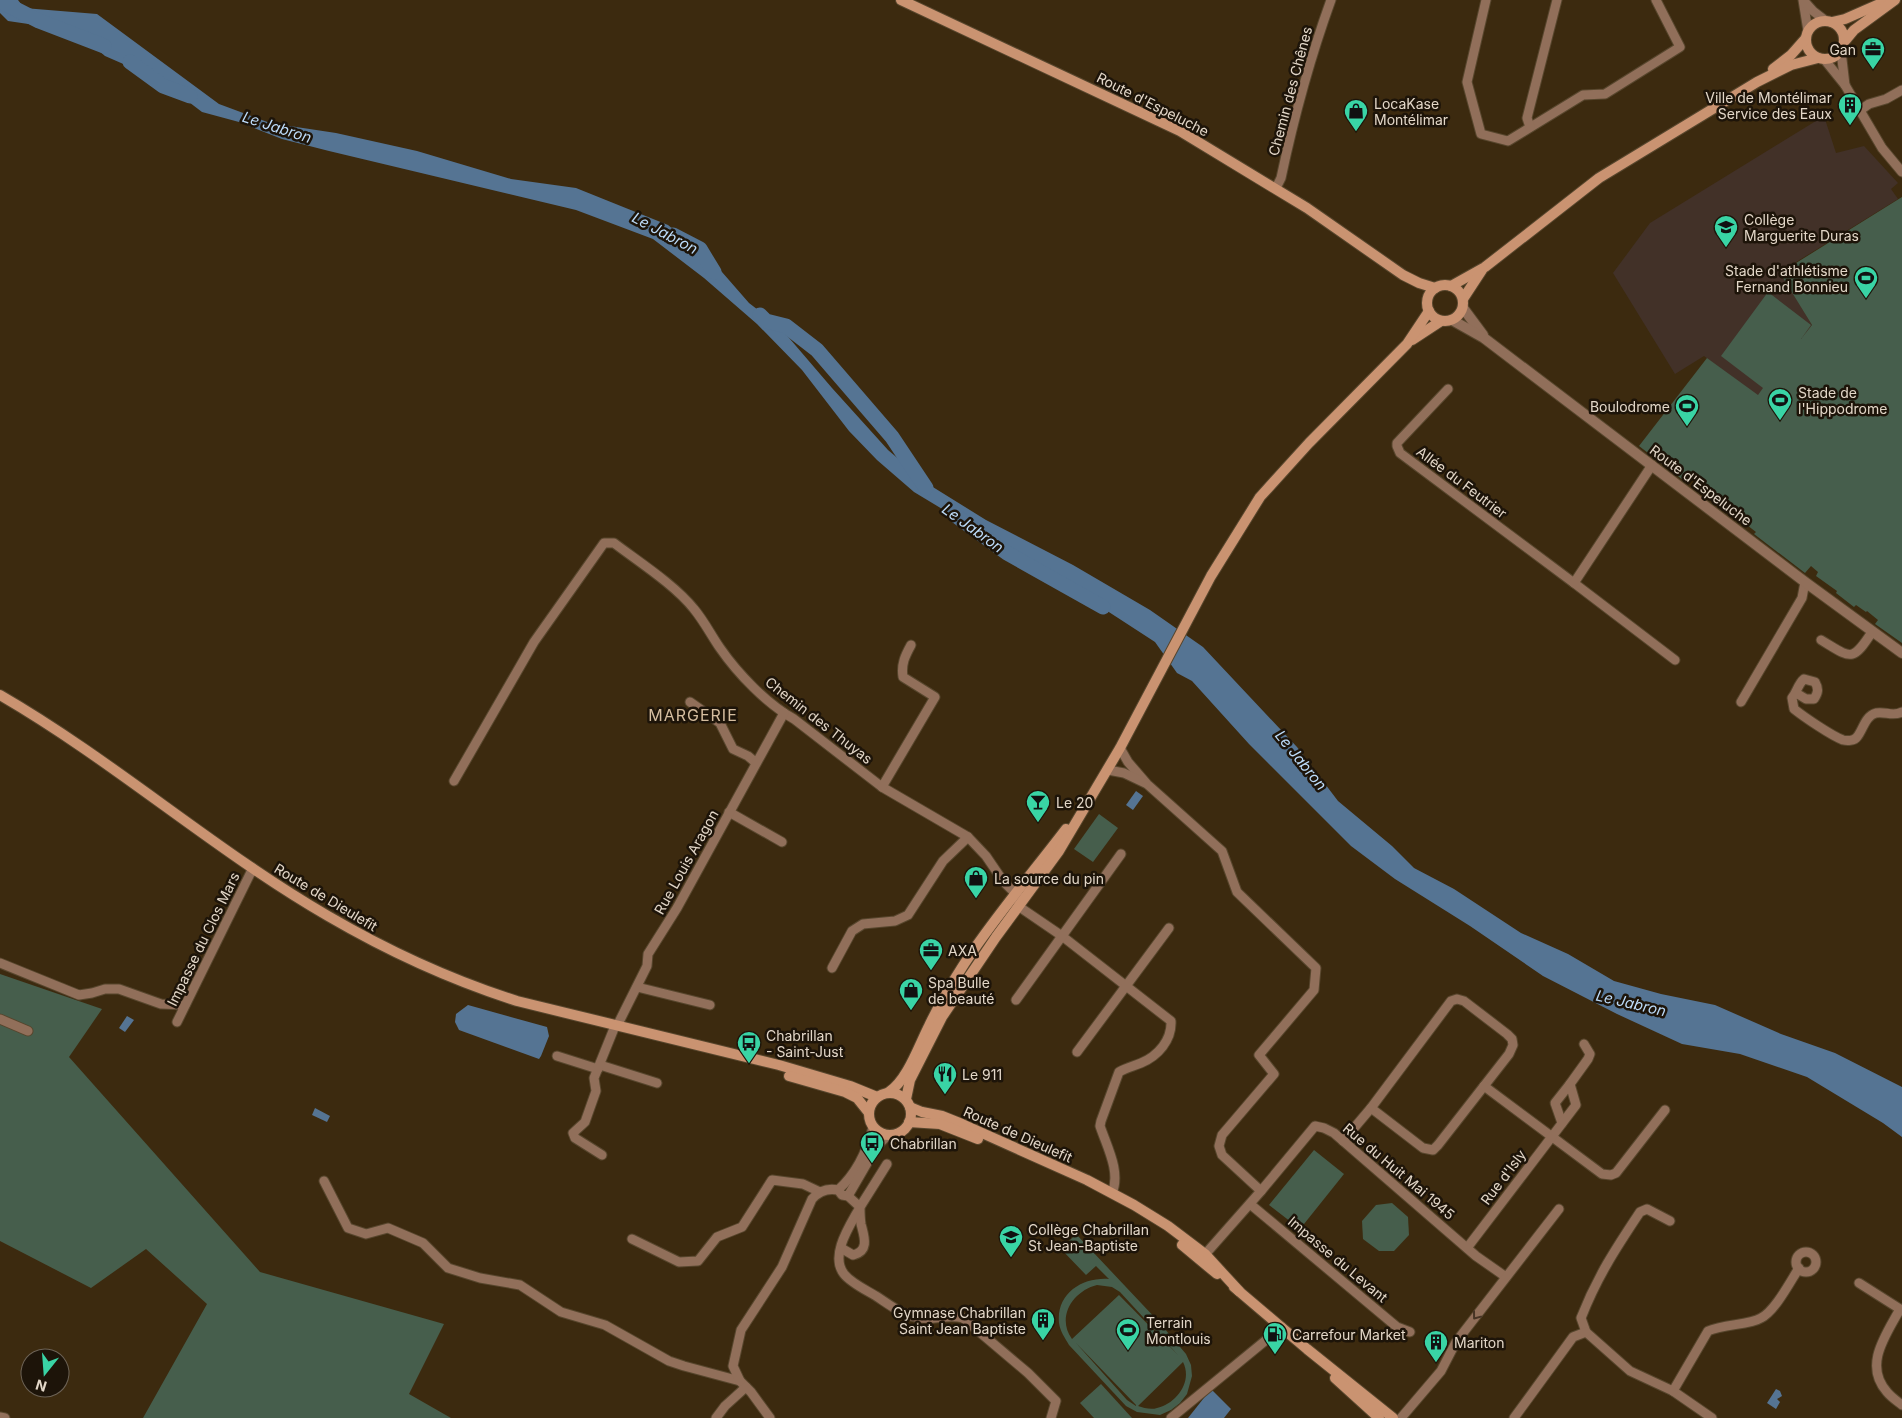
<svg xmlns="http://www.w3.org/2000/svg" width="1902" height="1418" font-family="Inter,sans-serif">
<rect width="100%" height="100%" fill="#3c2a0f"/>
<!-- education -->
<polygon fill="#423128" points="1824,116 1836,153 1864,146 1898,183 1891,189 1898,199 1780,272 1812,325 1758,396 1704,356 1675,374 1613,273 1650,223"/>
<!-- green -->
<g fill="#465e4c" fill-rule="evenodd">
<polygon points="1902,197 1902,643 1875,624 1878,620 1867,611 1866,612 1856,605 1854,607 1836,593 1837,591 1816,576 1818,572 1811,566 1805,573 1754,534 1756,532 1725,508 1727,505 1687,475 1683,480 1639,446 1707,358 1758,395 1763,388 1721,356 1768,292 1811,325 1801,339 1812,325 1780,273"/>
<polygon points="1099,814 1118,828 1093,862 1074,849"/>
<polygon points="0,974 102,1009 69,1057 260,1272 444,1324 409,1394 451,1418 143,1418 207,1304 146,1249 91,1288 0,1241"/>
<polygon points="1314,1150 1344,1174 1300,1229 1269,1205"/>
<polygon points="1392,1203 1408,1217 1409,1235 1394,1251 1379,1251 1363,1239 1362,1221 1376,1205"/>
<path d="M1076,1234L1158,1321L1186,1354L1191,1365L1192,1376L1187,1394L1180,1403L1171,1410L1160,1415L1137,1412L1126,1406L1069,1345C1065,1338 1060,1331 1059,1323C1056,1293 1083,1277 1109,1279L1096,1266L1086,1275L1061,1249ZM1097,1285L1112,1287L1120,1292L1178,1355L1119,1295L1072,1339C1056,1317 1073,1291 1097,1285ZM1076,1343L1136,1405V1406L1127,1400ZM1183,1362C1193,1382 1176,1404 1157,1408C1151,1410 1144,1408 1138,1406Z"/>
<polygon points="1101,1384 1132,1418 1094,1418 1080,1403"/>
</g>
<!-- water -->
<g fill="#557493">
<polygon points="0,0 18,0 24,8 97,14 219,104 270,123 336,133 417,151 511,179 576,188 668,225 715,264 749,303 778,325 832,388 888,450 928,484 986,520 1073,565 1150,610 1203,647 1297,747 1338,801 1392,846 1414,868 1454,889 1521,933 1568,954 1614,981 1661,994 1715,1005 1781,1034 1835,1053 1902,1087 1902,1137 1883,1123 1807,1077 1740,1054 1682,1044 1617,1014 1543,976 1470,926 1395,879 1351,846 1249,744 1192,681 1177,673 1155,642 1055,577 914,492 877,460 849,431 802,370 757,324 704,278 653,239 576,210 329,151 282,139 239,122 202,112 160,80 105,56 76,31 8,21 0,13"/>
<polygon points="1136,791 1143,796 1133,810 1126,805"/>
<polygon points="468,1005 547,1027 549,1036 541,1056 539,1059 459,1030 455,1022 456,1014"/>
<polygon points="127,1016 134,1020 125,1032 119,1028"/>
<polygon points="315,1108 330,1116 327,1122 312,1115"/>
<polygon points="1211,1389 1231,1409 1224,1418 1188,1418"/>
<polygon points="1776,1389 1780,1391 1782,1396 1777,1399 1780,1402 1776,1409 1767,1403"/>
</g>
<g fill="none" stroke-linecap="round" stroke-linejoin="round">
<!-- river -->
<g stroke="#557493" stroke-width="15">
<polyline points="0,1 39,21 104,46"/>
<polyline points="130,62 163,86 190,96"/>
<polyline points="673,235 700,249 714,272"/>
<polyline points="760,315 766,321 786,326 817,350 892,437 926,488"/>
<polyline points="955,515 1007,553 1103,607"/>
</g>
<!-- minor casing -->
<g stroke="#57462d" stroke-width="11">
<g id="minor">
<polyline points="1486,0 1467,82 1481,134 1508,141 1583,95 1605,94 1680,47 1656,0"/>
<polyline points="1803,0 1808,31"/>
<polyline points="1804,1 1813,11 1826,21"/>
<polyline points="1841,51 1845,85"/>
<polyline points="1824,59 1845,85 1882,148 1902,172"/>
<polyline points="1859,111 1869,104 1886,99 1902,90"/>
<polyline points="1530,127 1527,118 1557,0"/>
<path d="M1276,188L1281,178C1294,117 1310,58 1331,0"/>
<polyline points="1448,389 1397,443 1397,446 1400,453 1574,583"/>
<polyline points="1652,465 1574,583 1675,660"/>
<path d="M1821,640C1851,658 1852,663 1872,632"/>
<path d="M1796,693L1806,699H1814C1818,693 1819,689 1815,682L1804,679C1798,684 1797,692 1792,698L1794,709C1804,717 1832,736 1843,740C1847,741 1854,741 1857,737C1863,730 1865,716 1876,713C1885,711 1893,717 1902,712"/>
<polyline points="690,702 720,723 733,749 748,756 755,762"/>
<polyline points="1741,702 1802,598 1805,582"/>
<polyline points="1120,748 1128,762 1147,784 1222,851 1237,892 1316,968 1314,990 1259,1055 1274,1074 1222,1135 1219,1146 1222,1155 1261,1191"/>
<polyline points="1108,770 1124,773 1145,783"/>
<path d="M454,781L534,642L604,543H614C639,562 675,585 694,609C704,621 711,635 720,648C738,674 767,704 794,719L882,787L968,837L986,856L1003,881L1019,897L1018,899"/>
<path d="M882,787L935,697L903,677C901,664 905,656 911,645"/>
<polyline points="729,812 782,842"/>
<path d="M1018,906L1062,936L1171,1021C1172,1040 1158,1056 1141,1063C1134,1066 1126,1068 1119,1072L1101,1121L1100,1126C1107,1147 1121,1172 1112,1193"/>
<polyline points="0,963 79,995 92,993 105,989 119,989 161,1004 185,1005"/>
<polyline points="832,968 852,931 863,924 895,921 908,915 943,861 968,837"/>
<polyline points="637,987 710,1005"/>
<polygon points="1457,999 1464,1001 1507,1034 1512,1039 1513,1045 1509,1054 1438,1145 1433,1150 1423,1148 1371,1108 1451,1001"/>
<polyline points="1016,1000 1121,854"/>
<polyline points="0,1019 28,1031"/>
<polyline points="177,1022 253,868"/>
<polyline points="617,1026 647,966 648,954 677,908 784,713"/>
<polyline points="1077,1052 1169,928"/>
<polyline points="557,1056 598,1069"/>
<polyline points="600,1065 657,1083"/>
<polyline points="1484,1086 1602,1174 1611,1175 1616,1173 1665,1110"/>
<polyline points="1562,1123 1555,1103 1570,1084"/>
<polyline points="1343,1141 1371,1108"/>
<polyline points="602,1155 575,1138 573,1133 585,1122 596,1091 594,1078 615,1026"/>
<polyline points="324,1181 348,1228 366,1234 388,1228 423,1243 448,1268 480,1278 520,1285 561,1312 605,1325 669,1361 684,1366 740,1381 751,1392 770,1418"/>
<path d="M838,1190C857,1173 867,1151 873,1127"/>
<polyline points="848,1196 877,1146 888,1135"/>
<polyline points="1250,1204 1397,1327 1410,1332"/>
<path d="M1670,1221L1647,1209L1640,1212C1616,1248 1597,1277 1581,1318L1586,1332L1630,1371L1673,1391L1712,1418"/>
<polyline points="632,1239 679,1262 698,1261 717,1237 742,1227 772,1180 803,1184 820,1192"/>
<path d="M841,1248L853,1255C870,1251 864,1236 861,1224C860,1218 860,1212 860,1207L887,1164"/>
<polyline points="1467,1248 1576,1105 1570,1084 1588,1059 1590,1054 1584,1044"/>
<circle cx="1806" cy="1262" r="10"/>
<polyline points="1201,1259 1261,1191 1315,1126 1324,1128 1334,1133 1476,1256 1506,1277"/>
<polyline points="1859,1283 1900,1309"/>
<path d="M1902,1311L1900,1309C1886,1335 1863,1365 1887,1392C1891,1397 1897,1401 1902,1405"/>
<path d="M740,1381L733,1366L741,1330L782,1267L812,1199C819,1191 828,1188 838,1190L842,1195L848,1196L860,1207C851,1224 829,1255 844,1274C851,1283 866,1290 876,1296C890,1305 903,1316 921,1318C935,1320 949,1314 963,1318L1028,1373L1056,1401L1051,1418"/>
<path d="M1673,1391L1708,1331C1724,1324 1750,1325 1761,1318C1775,1311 1790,1282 1799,1268"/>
<polyline points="0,1417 5,1418"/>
<polyline points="716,1418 725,1406 746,1387"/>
<polyline points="1171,1418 1282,1327"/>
<polyline points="1401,1418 1441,1371 1456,1342 1559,1209"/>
<polyline points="1514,1418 1573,1337 1586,1332"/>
</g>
</g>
<!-- tertiary casing -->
<g stroke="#57462d" stroke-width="12">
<g id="tertiary">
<polyline points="1463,308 1483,335"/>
<polyline points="1452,320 1484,338 1805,582 1902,653"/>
</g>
</g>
<!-- secondary casing -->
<g stroke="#57462d" stroke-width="12">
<g id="secondary">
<polyline points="901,0 1180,131 1307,208 1403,275 1419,283 1435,288"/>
<circle cx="1825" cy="40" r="19"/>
<polyline points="1832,22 1845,19 1884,2"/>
<polyline points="1844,42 1854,30 1895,0"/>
<polyline points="1773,69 1791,55 1806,38"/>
<circle cx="1445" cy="303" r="18"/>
<polyline points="1451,286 1485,267 1599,178 1757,82 1791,65 1818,58"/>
<polyline points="1463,299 1482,270"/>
<polyline points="1412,340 1441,321"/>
<path d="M0,695C114,761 214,850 328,916C388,951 451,980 517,1001L779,1065L850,1086L877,1097"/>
<polyline points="789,1076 845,1092 857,1098 869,1113"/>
<path d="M889,1092C907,1080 918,1048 928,1028C962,955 1017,893 1066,829"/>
<circle cx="890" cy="1114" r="21"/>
<polyline points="906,1099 910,1080 942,1017 996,937 1059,851 1120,748 1211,576 1260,497 1309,443 1407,344 1429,311"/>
<polyline points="910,1107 922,1112 942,1116 962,1124 1087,1180 1134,1205 1168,1226 1205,1254 1239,1291"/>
<polyline points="909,1122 940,1124 978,1139"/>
<polyline points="1182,1245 1217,1274"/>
<polyline points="1234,1287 1307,1349 1393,1418"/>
<polyline points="1335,1378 1379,1418"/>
</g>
</g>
<!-- minor -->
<use href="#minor" stroke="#916f5a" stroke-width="9"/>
<!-- tertiary -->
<use href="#tertiary" stroke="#916f5a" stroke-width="10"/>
<!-- secondary -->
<use href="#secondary" stroke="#ca9371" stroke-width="10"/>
</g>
<!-- one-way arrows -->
<defs><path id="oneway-chevron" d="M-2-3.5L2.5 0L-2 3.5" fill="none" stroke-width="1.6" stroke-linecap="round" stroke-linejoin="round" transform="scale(1.25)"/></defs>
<use stroke="#463425" href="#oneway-chevron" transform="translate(1476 1316) rotate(127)"/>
<!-- icons -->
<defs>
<g id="office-pin" transform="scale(1.25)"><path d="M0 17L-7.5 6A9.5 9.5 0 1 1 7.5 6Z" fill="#39d4a5" stroke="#1d1409"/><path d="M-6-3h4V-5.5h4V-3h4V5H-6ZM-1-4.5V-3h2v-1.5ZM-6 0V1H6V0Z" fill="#111"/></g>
<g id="building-pin" transform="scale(1.25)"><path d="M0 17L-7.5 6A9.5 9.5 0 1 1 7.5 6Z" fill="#39d4a5" stroke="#1d1409"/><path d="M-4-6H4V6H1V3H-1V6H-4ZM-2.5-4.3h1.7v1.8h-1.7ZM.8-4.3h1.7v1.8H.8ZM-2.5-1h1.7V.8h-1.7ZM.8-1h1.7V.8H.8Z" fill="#111"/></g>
<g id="shop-pin" transform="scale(1.25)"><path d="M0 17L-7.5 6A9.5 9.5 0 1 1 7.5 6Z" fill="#39d4a5" stroke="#1d1409"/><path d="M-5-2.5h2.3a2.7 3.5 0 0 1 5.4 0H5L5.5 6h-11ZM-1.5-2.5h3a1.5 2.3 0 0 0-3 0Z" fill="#111"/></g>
<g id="school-pin" transform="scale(1.25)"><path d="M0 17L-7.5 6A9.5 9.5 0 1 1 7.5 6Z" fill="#39d4a5" stroke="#1d1409"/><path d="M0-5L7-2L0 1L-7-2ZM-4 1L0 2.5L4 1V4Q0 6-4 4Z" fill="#111"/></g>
<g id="stadium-pin" transform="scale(1.25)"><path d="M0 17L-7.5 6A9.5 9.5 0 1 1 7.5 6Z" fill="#39d4a5" stroke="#1d1409"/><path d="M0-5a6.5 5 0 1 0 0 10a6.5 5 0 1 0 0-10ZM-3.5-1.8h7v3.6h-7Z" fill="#111"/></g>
<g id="bar-pin" transform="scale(1.25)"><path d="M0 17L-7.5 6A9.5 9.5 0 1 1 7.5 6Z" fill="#39d4a5" stroke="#1d1409"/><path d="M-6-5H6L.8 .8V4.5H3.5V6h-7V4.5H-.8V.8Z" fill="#111"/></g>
<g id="bus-pin" transform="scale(1.25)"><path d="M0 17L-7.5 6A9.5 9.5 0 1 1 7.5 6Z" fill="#39d4a5" stroke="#1d1409"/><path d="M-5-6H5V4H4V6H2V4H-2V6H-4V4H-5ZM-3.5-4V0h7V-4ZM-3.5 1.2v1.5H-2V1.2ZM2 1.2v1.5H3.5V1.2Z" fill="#111"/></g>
<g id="restaurant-pin" transform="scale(1.25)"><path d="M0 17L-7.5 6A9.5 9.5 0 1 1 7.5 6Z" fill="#39d4a5" stroke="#1d1409"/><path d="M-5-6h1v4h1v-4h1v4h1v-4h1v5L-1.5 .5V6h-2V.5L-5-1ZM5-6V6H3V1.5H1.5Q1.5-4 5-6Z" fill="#111"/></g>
<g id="fuel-pin" transform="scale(1.25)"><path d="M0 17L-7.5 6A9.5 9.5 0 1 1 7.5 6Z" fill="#39d4a5" stroke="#1d1409"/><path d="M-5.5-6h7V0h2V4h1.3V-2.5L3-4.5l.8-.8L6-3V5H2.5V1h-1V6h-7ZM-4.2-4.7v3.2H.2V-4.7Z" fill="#111"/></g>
</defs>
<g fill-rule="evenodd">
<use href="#office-pin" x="1873" y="49"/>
<use href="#building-pin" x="1850" y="105"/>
<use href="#shop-pin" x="1356" y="111"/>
<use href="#school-pin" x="1726" y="227"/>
<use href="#stadium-pin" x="1866" y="278"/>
<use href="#stadium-pin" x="1780" y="400"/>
<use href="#stadium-pin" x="1687" y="406"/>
<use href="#bar-pin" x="1038" y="802"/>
<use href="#shop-pin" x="976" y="878"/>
<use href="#office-pin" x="931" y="950"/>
<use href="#shop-pin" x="911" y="990"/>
<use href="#bus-pin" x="749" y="1043"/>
<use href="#restaurant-pin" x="945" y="1074"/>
<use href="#bus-pin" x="872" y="1143"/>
<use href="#school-pin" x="1011" y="1237"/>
<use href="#building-pin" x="1043" y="1320"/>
<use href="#stadium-pin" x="1128" y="1330"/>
<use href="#fuel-pin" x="1275" y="1334"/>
<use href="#building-pin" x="1436" y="1342"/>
</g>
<g text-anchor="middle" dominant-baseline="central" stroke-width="5" stroke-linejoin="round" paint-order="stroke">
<!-- poi labels -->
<g font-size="14" fill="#e3d7c8" stroke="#1d1409" text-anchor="start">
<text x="1856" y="49" text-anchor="end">Gan</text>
<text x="1832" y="97" text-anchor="end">Ville de Montélimar<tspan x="1832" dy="16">Service des Eaux</tspan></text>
<text x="1374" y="103">LocaKase<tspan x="1374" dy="16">Montélimar</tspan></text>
<text x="1744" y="219">Collège<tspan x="1744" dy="16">Marguerite Duras</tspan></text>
<text x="1848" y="270" text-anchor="end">Stade d'athlétisme<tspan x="1848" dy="16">Fernand Bonnieu</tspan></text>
<text x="1798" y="392">Stade de<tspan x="1798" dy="16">l'Hippodrome</tspan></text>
<text x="1670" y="406" text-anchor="end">Boulodrome</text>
<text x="1056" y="802">Le 20</text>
<text x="994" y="878">La source du pin</text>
<text x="948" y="950">AXA</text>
<text x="928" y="982">Spa Bulle<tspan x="928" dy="16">de beauté</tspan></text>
<text x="766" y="1035">Chabrillan<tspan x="766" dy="16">- Saint-Just</tspan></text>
<text x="962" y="1074">Le 911</text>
<text x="890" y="1143">Chabrillan</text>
<text x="1028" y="1229">Collège Chabrillan<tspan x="1028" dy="16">St Jean-Baptiste</tspan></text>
<text x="1026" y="1312" text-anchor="end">Gymnase Chabrillan<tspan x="1026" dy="16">Saint Jean Baptiste</tspan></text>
<text x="1146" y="1322">Terrain<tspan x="1146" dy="16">Montlouis</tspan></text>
<text x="1292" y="1334">Carrefour Market</text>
<text x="1454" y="1342">Mariton</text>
</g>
<!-- street labels -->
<g font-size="14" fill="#e3d7c8" stroke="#1d1409">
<text transform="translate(1290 91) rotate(-75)">Chemin des Chênes</text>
<text transform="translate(1153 104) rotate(27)">Route d'Espeluche</text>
<text transform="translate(1462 482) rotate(37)">Allée du Feutrier</text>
<text transform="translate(1701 485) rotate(37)">Route d'Espeluche</text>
<text transform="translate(819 720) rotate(38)">Chemin des Thuyas</text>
<text transform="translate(686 862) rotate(-61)">Rue Louis Aragon</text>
<text transform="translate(326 897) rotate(31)">Route de Dieulefit</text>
<text transform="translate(203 939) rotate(-64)">Impasse du Clos Mars</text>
<text transform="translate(1018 1134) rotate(24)">Route de Dieulefit</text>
<text transform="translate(1399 1171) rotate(40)">Rue du Huit Mai 1945</text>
<text transform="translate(1503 1177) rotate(-53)">Rue d'Isly</text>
<text transform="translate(1338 1259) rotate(40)">Impasse du Levant</text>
</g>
<!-- water labels -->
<g font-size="15" font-style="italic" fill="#bcdbf9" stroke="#1d1409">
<text transform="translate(277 127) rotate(18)">Le Jabron</text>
<text transform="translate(665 233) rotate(28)">Le Jabron</text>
<text transform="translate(973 528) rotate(36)">Le Jabron</text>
<text transform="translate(1301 760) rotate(51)">Le Jabron</text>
<text transform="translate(1631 1003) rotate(13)">Le Jabron</text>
</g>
<!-- quarter labels -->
<g font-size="16" letter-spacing="1" fill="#d5bd9f" stroke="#1d1409">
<text x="693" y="715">MARGERIE</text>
</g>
</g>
<!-- north arrow -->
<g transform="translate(45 1373) rotate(197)"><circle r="24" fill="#1d1409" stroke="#6c6255"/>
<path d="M0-4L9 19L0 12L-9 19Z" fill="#39d4a5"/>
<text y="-8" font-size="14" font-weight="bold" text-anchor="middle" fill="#e3d7c8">N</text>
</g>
</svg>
